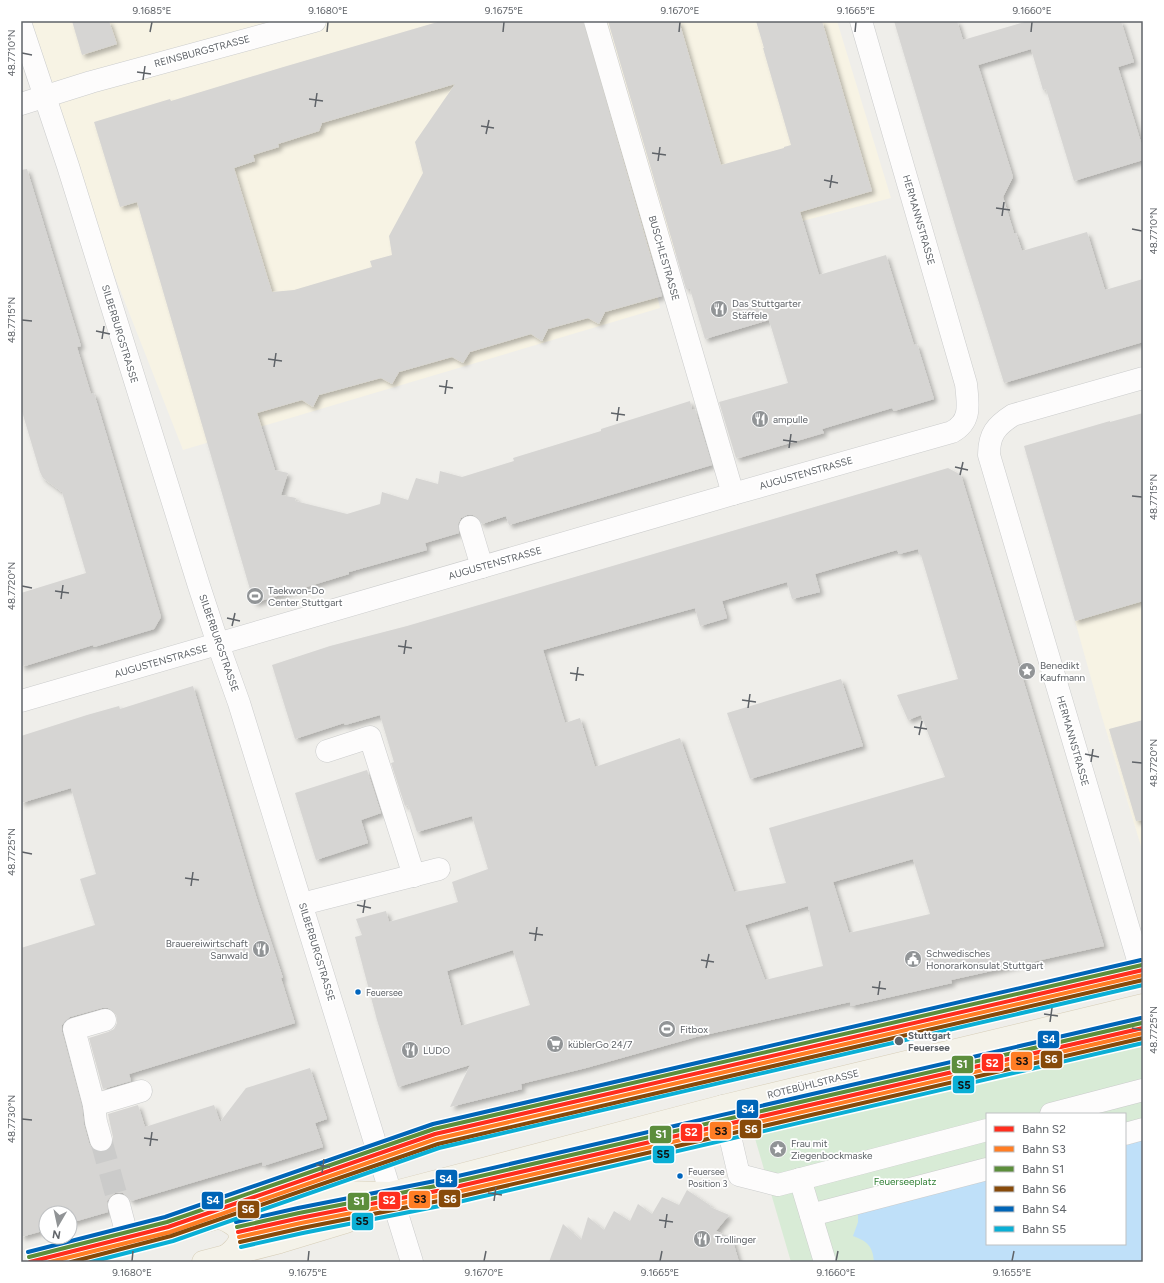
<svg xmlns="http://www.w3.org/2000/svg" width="1164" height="1283" font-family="Figtree,sans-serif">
<defs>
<filter id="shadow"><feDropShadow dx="3.5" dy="3.5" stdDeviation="2" flood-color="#0004"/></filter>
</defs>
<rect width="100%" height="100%" fill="#efeeea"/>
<!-- commercial -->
<g fill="#f7f3e4">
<polygon points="21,21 837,21 891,198 649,261 660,308 183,450 44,96"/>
<polygon points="1143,601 1143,853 1099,707 1075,621"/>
</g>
<!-- green -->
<path fill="#d8ebd6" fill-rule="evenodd" d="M1143,1036V1262H791L754,1135ZM987,1114H1125V1244H987Z"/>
<!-- water -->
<path fill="#bfe0f9" d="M1143,1137V1262H874C873,1246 867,1241 853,1236L858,1222V1211L987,1177V1244H1125V1142Z"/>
<!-- building -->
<g fill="#d6d5d3" fill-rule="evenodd" filter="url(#shadow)">
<polygon points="72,21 109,21 117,44 82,55"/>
<path d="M441,21H583L662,296L605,312L599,324L588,318L548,329L542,341L531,334L470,352L463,363L452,357L399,372L392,384L381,378L319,395L313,407L302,400L257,413L275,470L288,473L281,495L296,498L295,501L347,514L380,504L382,492L408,500L416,478L438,484L440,471L462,477L514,461L513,458L601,431V429L690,401L692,410L695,409L712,465L509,525L506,516L482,524L478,518L473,515H467L461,518L458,524L459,533L425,543L427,550L349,572V574L254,603L137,202L120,207L94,122L170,99L171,101L280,68ZM455,84L415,142L423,173L389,236L392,255L370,261L372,267L294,290L272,292L234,168L255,161L253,155L279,147L278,144L319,131L322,123Z"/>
<polygon points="608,21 679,21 721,165 784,148 784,147 791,145 763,48 764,48 756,21 822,21 872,191 800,212 819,275 886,255 914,345 917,344 934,399 894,411 892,408 822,429 824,433 739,458 739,457 736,458 719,402 788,383 769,320 705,339 690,289 686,289"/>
<polygon points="894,21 957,21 963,40 1028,21 1121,21 1134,62 1118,67 1143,149 1143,160 1074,181 1046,89 1043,90 1031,49 978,65 1013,177 1003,197 1014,233 1016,233 1022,251 1087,232 1105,290 1143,279 1143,342 1004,383 957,232"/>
<polygon points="27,169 81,346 77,347 91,394 94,393 161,617 154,629 94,647 93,645 25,666 25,665 21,667 21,593 86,573 62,492 43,478 40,472 21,408 21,170"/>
<polygon points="1143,413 1143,601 1075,621 1024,446 1110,421 1110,422"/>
<path d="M948,468L961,475L1104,946L951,980L952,983L851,1006L850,1002L696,1037L586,1068L521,1084L522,1089L450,1107L470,1065L398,1087L377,1020L355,937L362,935L356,919L386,911L389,922L458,902L452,882L488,869L472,816L417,832L408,805L405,806L391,763L394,762L380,715L345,725L344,723L295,739L272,665L330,646L407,626ZM918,549L920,556L921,555L958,679L897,695L908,720L921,715L945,777L769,828L786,883L734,892L680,738L595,767L580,718L565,723L543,650L695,608L700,626L727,618L722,601L787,582L792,599L820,592L815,574L897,550L899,554ZM913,859L930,914L849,933L833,882ZM808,906L823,966L765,980L745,925ZM513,950L530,1005L461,1026L447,971Z"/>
<polygon points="841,679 863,746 750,779 727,713"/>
<polygon points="193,686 256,896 283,978 281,978 295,1023 129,1074 131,1081 103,1089 89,1038 108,1032 114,1029 117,1023 117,1016 113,1011 108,1008 102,1008 70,1017 65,1021 62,1025 62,1032 82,1107 84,1125 89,1143 92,1149 98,1152 104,1152 110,1149 113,1143 113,1137 108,1114 138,1105 145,1127 214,1105 220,1122 246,1088 310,1068 327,1119 315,1123 323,1147 263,1166 262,1162 131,1201 128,1197 123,1193 115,1193 111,1196 107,1201 108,1212 70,1223 70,1213 46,1213 46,1230 21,1237 21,948 95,925 80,879 96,874 71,788 21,803 21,736 87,715 119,706 120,709"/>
<polygon points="1143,720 1143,820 1136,821 1109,729"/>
<polygon points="367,770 381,813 361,820 368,843 316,860 295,793"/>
<polygon points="687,1190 711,1206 710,1207 729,1215 716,1231 732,1238 739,1262 549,1262 563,1224 581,1240 588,1217 604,1230 614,1211 630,1221 638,1204 652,1214 662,1197 679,1205"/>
</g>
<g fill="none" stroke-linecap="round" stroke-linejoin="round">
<!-- minor-tunnel -->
<polyline stroke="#cbcbca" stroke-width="22" stroke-dasharray="22 11" stroke-linecap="butt" points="101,1140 119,1205"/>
<!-- minor casing -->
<g stroke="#cbcccc" stroke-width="23">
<g id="minor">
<polyline points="595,21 733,494"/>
<polyline points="21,25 68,166 199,586 218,644 239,703 412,1262"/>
<polyline points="21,104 91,82 315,21"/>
<path d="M1143,378L1013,415C996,426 989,434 989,455L1143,977"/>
<polyline points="470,527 482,567"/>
<path d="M21,701L733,494L952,432C972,421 968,404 966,384L861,21"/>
<polyline points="327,751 370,737 414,876"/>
<polyline points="302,904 439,869"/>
<polyline points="94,1105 141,1091"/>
<polyline points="723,1106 739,1175 778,1185 987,1130"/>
<polyline points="1051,1114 1143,1090"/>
<polyline points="1125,1134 1143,1129"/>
<polyline points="101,1140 96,1122 94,1105 74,1029 105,1020"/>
<polyline points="800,1179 825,1262"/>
<polyline points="119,1205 129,1243"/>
<polyline points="811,1215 987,1169"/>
</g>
</g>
<!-- major casing -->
<g stroke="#d7ceb8" stroke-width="23">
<g id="major">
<path d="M220,1218C243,1226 247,1240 227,1255"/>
<polyline points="63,1262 259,1206 338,1192 391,1193 723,1106 1143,1005"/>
<polyline points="203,1262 280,1242 346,1222 391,1193"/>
</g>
</g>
<!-- minor -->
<use href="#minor" stroke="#fdfcfc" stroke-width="22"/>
<!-- major -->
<use href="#major" stroke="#f4f2e9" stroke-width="22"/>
<!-- rail-1 casing -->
<g stroke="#fff" stroke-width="7">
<g id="rail-1">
<polyline points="238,1232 300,1218 447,1189 1143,1028"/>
<polyline points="30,1262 168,1227 435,1134 1143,970"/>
</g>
</g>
<!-- rail-2 casing -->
<g stroke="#fff" stroke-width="7">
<g id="rail-2">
<polyline points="239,1237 301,1223 448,1194 1143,1033"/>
<polyline points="50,1262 170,1232 436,1139 1143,975"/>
</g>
</g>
<!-- rail-3 casing -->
<g stroke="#fff" stroke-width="7">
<g id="rail-3">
<polyline points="237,1227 299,1213 446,1184 1142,1023"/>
<polyline points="29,1257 167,1222 434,1129 1142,965"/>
</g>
</g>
<!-- rail-4 casing -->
<g stroke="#fff" stroke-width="7">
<g id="rail-4">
<polyline points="240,1242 302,1228 449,1199 1143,1038"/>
<polyline points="71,1262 171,1236 438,1144 1143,980"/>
</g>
</g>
<!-- rail-5 casing -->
<g stroke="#fff" stroke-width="7">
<g id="rail-5">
<polyline points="236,1222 298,1208 445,1179 1141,1018"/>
<polyline points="28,1252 165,1217 433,1124 1141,960"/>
</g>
</g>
<!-- rail-6 casing -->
<g stroke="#fff" stroke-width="7">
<g id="rail-6">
<polyline points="241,1247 303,1233 450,1204 1143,1043"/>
<polyline points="91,1262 173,1241 439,1148 1143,985"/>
</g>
</g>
<!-- rail-1 -->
<use href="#rail-1" stroke="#ff2e1d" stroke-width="4"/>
<!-- rail-2 -->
<use href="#rail-2" stroke="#ff7d24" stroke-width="4"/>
<!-- rail-3 -->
<use href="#rail-3" stroke="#5c8e3c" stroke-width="4"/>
<!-- rail-4 -->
<use href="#rail-4" stroke="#874a0a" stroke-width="4"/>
<!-- rail-5 -->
<use href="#rail-5" stroke="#0065b7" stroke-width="4"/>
<!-- rail-6 -->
<use href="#rail-6" stroke="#0aafd5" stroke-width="4"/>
</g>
<!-- ticks -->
<path fill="none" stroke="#5f6368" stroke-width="1.5" d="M150,32L152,22M327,32L328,22M503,32L504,22M679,32L680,22M855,32L856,22M1031,32L1032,22M22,53L32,55M137,72L151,74M143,80L145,66M309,99L323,101M315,107L317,93M481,126L494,128M486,134L489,120M652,153L666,155M658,161L660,147M824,180L838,183M830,188L832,175M996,208L1010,210M1002,216L1004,202M1132,229L1142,231M22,320L32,321M96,331L110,334M102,339L104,326M268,359L282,361M274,367L276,353M439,386L453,388M445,394L447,380M611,413L625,415M617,421L619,407M783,440L797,442M789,448L791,434M955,467L968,470M960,475L963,462M1132,496L1142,497M22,586L32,588M55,591L69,593M61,599L63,585M227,618L240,621M232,626L235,613M398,646L412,648M404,654L406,640M570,673L584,675M576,681L578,667M742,700L756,702M748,708L750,694M914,727L927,729M919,735L922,721M1085,754L1099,757M1091,762L1093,749M1132,762L1142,763M22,852L32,854M185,878L199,880M191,886L193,872M357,905L371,908M363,913L365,900M529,933L543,935M535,941L537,927M701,960L714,962M706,968L709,954M872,987L886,989M878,995L880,981M1044,1014L1058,1016M1050,1022L1052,1008M1132,1028L1142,1030M22,1119L32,1120M144,1138L158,1140M150,1146L152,1132M316,1165L330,1167M322,1173L324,1159M488,1193L502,1195M494,1201L496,1187M659,1220L673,1222M665,1228L667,1214M132,1261L133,1251M308,1261L309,1251M484,1261L486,1251M660,1261L662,1251M836,1261L838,1251M1012,1261L1014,1251"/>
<!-- icons -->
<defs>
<g id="restaurant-disc" transform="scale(0.9)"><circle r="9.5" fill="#919496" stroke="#fff"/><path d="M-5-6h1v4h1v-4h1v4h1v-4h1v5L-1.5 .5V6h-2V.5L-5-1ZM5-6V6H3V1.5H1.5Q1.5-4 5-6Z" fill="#fff"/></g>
<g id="stadium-disc" transform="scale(0.9)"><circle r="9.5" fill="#919496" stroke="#fff"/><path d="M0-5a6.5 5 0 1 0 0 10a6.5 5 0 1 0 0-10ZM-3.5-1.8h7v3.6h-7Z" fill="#fff"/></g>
<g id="sight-disc" transform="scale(0.9)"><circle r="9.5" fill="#919496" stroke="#fff"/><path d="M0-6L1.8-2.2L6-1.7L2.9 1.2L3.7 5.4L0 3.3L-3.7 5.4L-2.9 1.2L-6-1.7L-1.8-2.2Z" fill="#fff"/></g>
<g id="civic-disc" transform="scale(0.9)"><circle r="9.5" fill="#919496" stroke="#fff"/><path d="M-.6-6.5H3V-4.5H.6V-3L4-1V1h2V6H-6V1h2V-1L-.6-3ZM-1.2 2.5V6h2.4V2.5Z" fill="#fff"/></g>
<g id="supermarket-disc" transform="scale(0.9)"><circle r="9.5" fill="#919496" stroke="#fff"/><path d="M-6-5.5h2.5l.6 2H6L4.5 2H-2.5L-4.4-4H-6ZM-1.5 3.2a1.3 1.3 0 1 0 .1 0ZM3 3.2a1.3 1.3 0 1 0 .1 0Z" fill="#fff"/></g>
</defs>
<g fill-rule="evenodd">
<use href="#restaurant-disc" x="719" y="309"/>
<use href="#restaurant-disc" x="760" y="419"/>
<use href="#stadium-disc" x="255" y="596"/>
<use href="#sight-disc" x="1027" y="671"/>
<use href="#restaurant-disc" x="261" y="949"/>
<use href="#civic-disc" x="913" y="959"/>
<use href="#stadium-disc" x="667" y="1029"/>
<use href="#supermarket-disc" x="555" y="1044"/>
<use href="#restaurant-disc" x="410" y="1050"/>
<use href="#sight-disc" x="778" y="1149"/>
<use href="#restaurant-disc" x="702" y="1239"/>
</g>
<!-- markers -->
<g fill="#0065bd" stroke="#fff" stroke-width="1.5">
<circle cx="358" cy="992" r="3.5"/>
<circle cx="680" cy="1176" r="3.5"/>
</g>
<circle fill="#5f6368" stroke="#fff" stroke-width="1.5" cx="899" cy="1041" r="5"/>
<g text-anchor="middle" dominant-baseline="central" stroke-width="3.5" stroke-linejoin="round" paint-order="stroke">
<!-- bus labels -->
<g font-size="9" fill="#5f6368" stroke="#fff" text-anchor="start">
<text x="366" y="992">Feuersee</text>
<text x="688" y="1171">Feuersee<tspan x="688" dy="12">Position 3</tspan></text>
</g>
<!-- street labels -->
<g font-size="10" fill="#5f6368" stroke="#fff">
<text transform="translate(202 51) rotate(-15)">REINSBURGSTRASSE</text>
<text transform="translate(919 220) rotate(74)">HERMANNSTRASSE</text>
<text transform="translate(664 258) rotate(74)">BUSCHLESTRASSE</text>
<text transform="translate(120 334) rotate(73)">SILBERBURGSTRASSE</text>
<text transform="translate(806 473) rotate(-16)">AUGUSTENSTRASSE</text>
<text transform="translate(495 563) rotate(-16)">AUGUSTENSTRASSE</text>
<text transform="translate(219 643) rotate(71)">SILBERBURGSTRASSE</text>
<text transform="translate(161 661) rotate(-16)">AUGUSTENSTRASSE</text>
<text transform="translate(1073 741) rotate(74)">HERMANNSTRASSE</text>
<text transform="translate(317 952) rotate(73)">SILBERBURGSTRASSE</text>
<text transform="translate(813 1084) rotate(-14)">ROTEBÜHLSTRASSE</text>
</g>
<!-- poi labels -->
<g font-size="10" fill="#5f6368" stroke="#fff" text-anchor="start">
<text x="732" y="303">Das Stuttgarter<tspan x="732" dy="12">Stäffele</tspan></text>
<text x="773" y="419">ampulle</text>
<text x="268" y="590">Taekwon-Do<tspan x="268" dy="12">Center Stuttgart</tspan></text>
<text x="1040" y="665">Benedikt<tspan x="1040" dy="12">Kaufmann</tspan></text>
<text x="248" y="943" text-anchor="end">Brauereiwirtschaft<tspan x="248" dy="12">Sanwald</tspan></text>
<text x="926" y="953">Schwedisches<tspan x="926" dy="12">Honorarkonsulat Stuttgart</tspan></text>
<text x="680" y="1029">Fitbox</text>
<text x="568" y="1044">küblerGo 24/7</text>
<text x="423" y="1050">LUDO</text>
<text x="791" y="1143">Frau mit<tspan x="791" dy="12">Ziegenbockmaske</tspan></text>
<text x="715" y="1239">Trollinger</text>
</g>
<!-- stop labels -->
<g font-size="10" font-weight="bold" fill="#5f6368" stroke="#fff" text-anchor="start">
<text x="908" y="1035">Stuttgart<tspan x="908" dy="12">Feuersee</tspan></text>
</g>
<!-- park labels -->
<g font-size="10" fill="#348238" stroke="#fff">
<text x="905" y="1181">Feuerseeplatz</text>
</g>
</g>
<g stroke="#fff" stroke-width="1.5">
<rect x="1037" y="1030" width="23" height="19" rx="4" fill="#0065b7"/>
<rect x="1040" y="1050" width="23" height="19" rx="4" fill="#874a0a"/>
<rect x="1010" y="1051" width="23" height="20" rx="4" fill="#ff7d24"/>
<rect x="981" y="1053" width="23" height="19" rx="4" fill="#ff2e1d"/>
<rect x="951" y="1055" width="23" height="19" rx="4" fill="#5c8e3c"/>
<rect x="952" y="1075" width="23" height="19" rx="4" fill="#0aafd5"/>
<rect x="736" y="1099" width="23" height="20" rx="4" fill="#0065b7"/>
<rect x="739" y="1119" width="23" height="20" rx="4" fill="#874a0a"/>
<rect x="709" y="1121" width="23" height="19" rx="4" fill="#ff7d24"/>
<rect x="680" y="1123" width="23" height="19" rx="4" fill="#ff2e1d"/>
<rect x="649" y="1125" width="23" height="19" rx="4" fill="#5c8e3c"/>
<rect x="652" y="1145" width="23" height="19" rx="4" fill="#0aafd5"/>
<rect x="435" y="1169" width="23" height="19" rx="4" fill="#0065b7"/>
<rect x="438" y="1189" width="23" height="19" rx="4" fill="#874a0a"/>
<rect x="408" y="1190" width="23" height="19" rx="4" fill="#ff7d24"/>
<rect x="378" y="1191" width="23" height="19" rx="4" fill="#ff2e1d"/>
<rect x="201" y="1191" width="23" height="19" rx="4" fill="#0065b7"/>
<rect x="347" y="1192" width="23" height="19" rx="4" fill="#5c8e3c"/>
<rect x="237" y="1200" width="23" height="19" rx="4" fill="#874a0a"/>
<rect x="351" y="1212" width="23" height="19" rx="4" fill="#0aafd5"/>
</g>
<g font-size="11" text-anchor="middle" font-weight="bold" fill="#fff">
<text x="1049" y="1043">S4</text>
<text x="1051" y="1063">S6</text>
<text x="992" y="1067">S2</text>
<text x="962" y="1068">S1</text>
<text x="748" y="1113">S4</text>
<text x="751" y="1133">S6</text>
<text x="691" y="1136">S2</text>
<text x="661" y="1138">S1</text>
<text x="446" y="1183">S4</text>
<text x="450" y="1203">S6</text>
<text x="389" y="1204">S2</text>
<text x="213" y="1204">S4</text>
<text x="359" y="1205">S1</text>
<text x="248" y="1213">S6</text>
</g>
<g font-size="11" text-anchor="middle" font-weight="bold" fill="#111">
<text x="1022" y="1065">S3</text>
<text x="964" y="1089">S5</text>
<text x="721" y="1135">S3</text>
<text x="663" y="1158">S5</text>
<text x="420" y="1203">S3</text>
<text x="362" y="1225">S5</text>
</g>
<!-- border -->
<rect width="1164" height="1283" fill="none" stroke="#ffffff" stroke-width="44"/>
<!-- legend -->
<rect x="986" y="1113" width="140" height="132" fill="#ffffff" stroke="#bfc1c3"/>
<rect x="994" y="1126" width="20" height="6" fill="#ff2e1d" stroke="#bfc1c3"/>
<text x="1022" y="1133" font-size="12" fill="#5f6368">Bahn S2</text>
<rect x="994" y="1146" width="20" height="6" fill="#ff7d24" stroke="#bfc1c3"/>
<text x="1022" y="1153" font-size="12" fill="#5f6368">Bahn S3</text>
<rect x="994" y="1166" width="20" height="6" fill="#5c8e3c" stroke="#bfc1c3"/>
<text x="1022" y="1173" font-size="12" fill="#5f6368">Bahn S1</text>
<rect x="994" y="1186" width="20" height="6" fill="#874a0a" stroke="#bfc1c3"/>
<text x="1022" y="1193" font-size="12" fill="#5f6368">Bahn S6</text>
<rect x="994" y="1206" width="20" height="6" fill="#0065b7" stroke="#bfc1c3"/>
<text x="1022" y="1213" font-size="12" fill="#5f6368">Bahn S4</text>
<rect x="994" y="1226" width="20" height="6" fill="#0aafd5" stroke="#bfc1c3"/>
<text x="1022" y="1233" font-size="12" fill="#5f6368">Bahn S5</text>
<!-- north arrow -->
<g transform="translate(58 1225) rotate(189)"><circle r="19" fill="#ffffff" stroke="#bfc1c3"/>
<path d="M0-3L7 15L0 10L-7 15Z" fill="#919496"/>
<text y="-6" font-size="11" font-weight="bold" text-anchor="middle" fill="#5f6368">N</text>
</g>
<rect x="22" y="22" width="1120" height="1239" fill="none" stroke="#5f6368" stroke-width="1.5"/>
<g font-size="10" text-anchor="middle" fill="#5f6368">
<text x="152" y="14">9.1685°E</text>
<text x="328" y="14">9.1680°E</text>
<text x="504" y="14">9.1675°E</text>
<text x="680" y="14">9.1670°E</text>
<text x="856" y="14">9.1665°E</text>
<text x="1032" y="14">9.1660°E</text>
<text transform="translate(11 53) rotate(-90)" y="4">48.7710°N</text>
<text transform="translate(1153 231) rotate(-90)" y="4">48.7710°N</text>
<text transform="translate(11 320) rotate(-90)" y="4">48.7715°N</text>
<text transform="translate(1153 497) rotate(-90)" y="4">48.7715°N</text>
<text transform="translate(11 586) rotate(-90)" y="4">48.7720°N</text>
<text transform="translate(1153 763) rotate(-90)" y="4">48.7720°N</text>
<text transform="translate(11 852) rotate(-90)" y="4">48.7725°N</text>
<text transform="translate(1153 1030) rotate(-90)" y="4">48.7725°N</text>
<text transform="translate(11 1119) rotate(-90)" y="4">48.7730°N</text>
<text x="132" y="1276">9.1680°E</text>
<text x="308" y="1276">9.1675°E</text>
<text x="484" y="1276">9.1670°E</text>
<text x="660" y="1276">9.1665°E</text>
<text x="836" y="1276">9.1660°E</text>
<text x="1012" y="1276">9.1655°E</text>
</g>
</svg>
